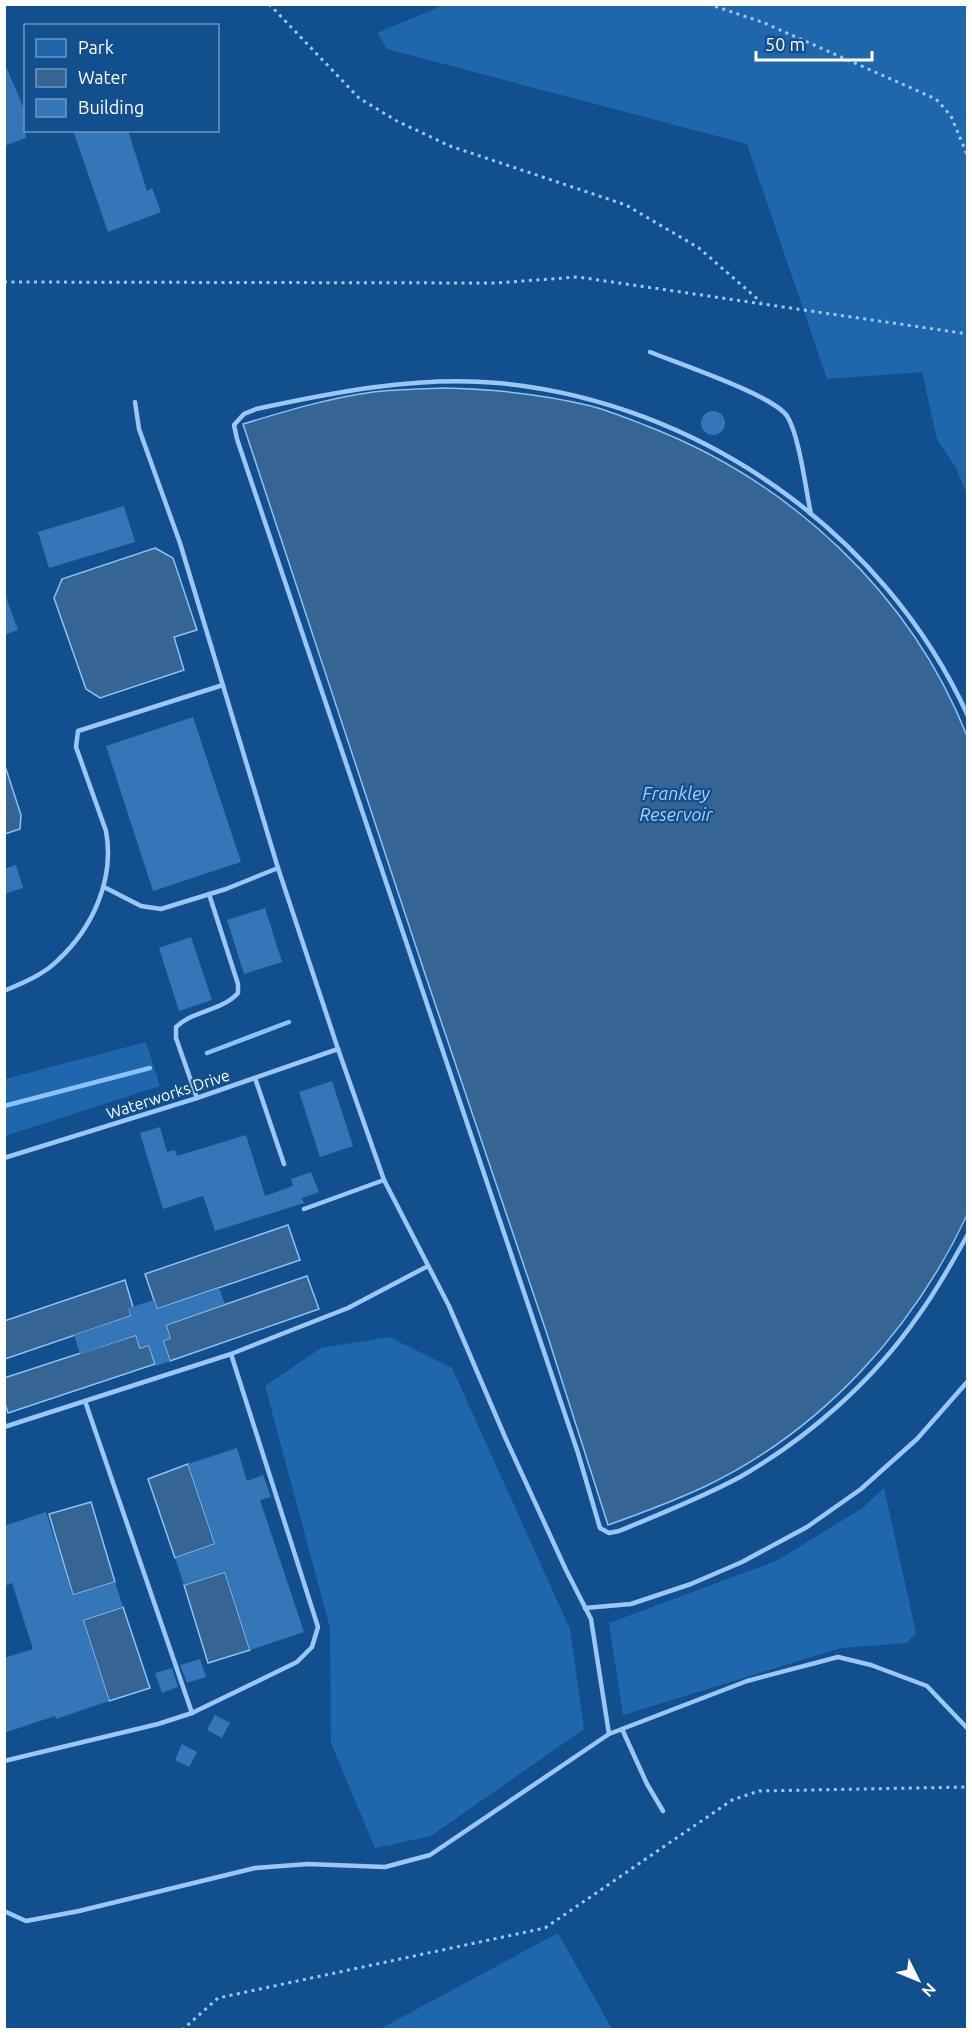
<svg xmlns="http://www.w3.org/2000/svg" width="972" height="2034" font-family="Ubuntu,sans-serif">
<rect width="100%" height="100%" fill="#114f8f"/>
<!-- green -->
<g fill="#1f67ad">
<polygon points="446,4 967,5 967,495 956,468 937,439 922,372 827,379 747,144 387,49 377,33"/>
<polygon points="146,1042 160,1086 5,1136 5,1079"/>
<polygon points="389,1337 452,1368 570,1629 584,1729 431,1836 375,1848 331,1743 330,1628 265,1386 321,1348"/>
<polygon points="884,1488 916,1633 907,1643 841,1648 623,1715 609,1623 776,1561 861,1509"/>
<polygon points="558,1933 612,2029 380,2029"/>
</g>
<!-- water -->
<g fill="#366493" stroke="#8cc3f6" stroke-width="1.5">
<path d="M443,388C493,389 542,394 591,406C610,411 629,419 647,426C790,481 911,594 967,736V1215C913,1330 822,1430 706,1486C674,1501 642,1513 608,1525L546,1331L426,977L243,424C286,411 329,398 373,392C396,389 420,389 443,388Z"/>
<polygon points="155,548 173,558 197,630 174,637 184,670 100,698 86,689 54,598 62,579"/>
<polygon points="5,766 21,815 20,829 5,834"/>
<polygon points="288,1225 300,1260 157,1309 145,1274"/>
<polygon points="307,1276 319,1309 170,1361 163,1341 170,1338 166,1325"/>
<polygon points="125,1280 133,1307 129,1309 131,1316 5,1359 4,1321"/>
<polygon points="136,1335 140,1348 149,1345 155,1364 8,1413 5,1404 4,1378"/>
<polygon points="188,1464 215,1544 175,1558 148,1479"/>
<polygon points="91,1502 115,1582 73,1595 49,1514"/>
<polygon points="225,1572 250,1650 208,1663 184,1585"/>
<polygon points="123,1607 150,1688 109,1701 83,1620"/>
</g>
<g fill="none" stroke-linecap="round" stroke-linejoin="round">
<!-- stream -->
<g stroke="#8cc3f6" stroke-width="4.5">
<polyline points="207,1053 289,1022"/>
<polyline points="4,1106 150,1068"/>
</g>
</g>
<!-- building -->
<g fill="#3476b7">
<polygon points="4,62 26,113 26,138 4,146"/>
<polygon points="73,130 128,130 147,191 152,188 161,212 108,232"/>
<circle cx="713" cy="423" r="12"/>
<polygon points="124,506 135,542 49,568 38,532"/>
<polygon points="6,597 18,630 4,635 4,598"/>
<polygon points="193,717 241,862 153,891 106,746"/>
<polygon points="16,865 23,888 4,894 4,869"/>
<polygon points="265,908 282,962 244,974 227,920"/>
<polygon points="191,937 212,1000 179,1011 159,948"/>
<polygon points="332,1081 353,1146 320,1157 299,1092"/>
<polygon points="160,1127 167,1152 175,1150 177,1156 246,1135 265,1196 293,1186 291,1179 311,1172 319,1192 302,1198 304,1203 215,1231 203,1196 163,1209 140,1133"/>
<polygon points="219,1288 225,1304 166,1325 170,1338 163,1341 170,1361 156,1366 149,1345 140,1348 136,1335 80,1354 74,1335 131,1316 128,1308 154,1300 157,1309"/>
<polygon points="237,1448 247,1481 263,1475 271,1497 260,1500 304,1632 250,1650 225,1572 184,1585 175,1558 215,1544 188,1464"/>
<polygon points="46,1512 73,1595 115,1582 123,1607 83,1620 109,1701 56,1719 55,1716 4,1733 4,1658 33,1649 12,1583 4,1586 4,1526"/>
<polygon points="200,1659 206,1677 187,1683 180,1665"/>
<polygon points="172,1668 178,1687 162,1693 155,1673"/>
<polygon points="215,1715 230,1723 222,1738 207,1730"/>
<polygon points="182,1744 197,1752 189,1767 175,1760"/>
</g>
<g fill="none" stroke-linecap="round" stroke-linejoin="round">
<!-- path -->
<g stroke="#9bc7f2" stroke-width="3" stroke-dasharray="3 4.5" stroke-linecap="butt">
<polyline points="269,4 359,98 397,121 450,146 626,205 699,248 761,302"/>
<polyline points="708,4 762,22 936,99 951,116 968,157"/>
<polyline points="4,282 495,283 578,277 968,334"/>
<polyline points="182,2030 218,1998 545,1928 732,1800 759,1791 968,1787"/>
</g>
<!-- service -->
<g stroke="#9bc7f2" stroke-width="4.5">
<path d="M650,352C677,363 773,395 787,416C799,434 806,491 811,514"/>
<polyline points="135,402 139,429 180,543 278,868 338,1049 384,1180 304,1209"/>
<path d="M968,716C884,532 699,402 498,383C416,376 335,392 256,409L244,414L234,425L237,439L578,1453L600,1528L609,1533L619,1531C660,1514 701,1498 740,1477C808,1438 873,1381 918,1316C937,1290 952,1263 968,1234"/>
<polyline points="104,887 141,906 161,909 226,889 278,868"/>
<path d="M4,991C22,983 43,975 57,961C92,929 115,880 106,831L76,747L78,731L223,685"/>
<polyline points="255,1078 284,1164"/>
<path d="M197,1098L176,1038V1027C194,1010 222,1011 238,993V984L209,894"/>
<polyline points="4,1158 197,1098 338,1049"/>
<polyline points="85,1401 231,1354 348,1308 428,1266"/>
<polyline points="4,1427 85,1401 192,1713 158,1724 4,1761"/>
<polyline points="585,1608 631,1604 691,1584 742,1562 807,1527 861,1489 917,1439 968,1381"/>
<polyline points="192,1713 297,1662 312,1647 318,1627 231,1354"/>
<polyline points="622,1729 647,1784 663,1811"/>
<polyline points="609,1734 747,1681 838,1657 871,1665 927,1686 968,1729"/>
<polyline points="4,1911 26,1921 79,1911 255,1868 308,1864 385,1867 430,1855 609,1734 591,1619 566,1570 505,1437 449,1306 384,1180"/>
</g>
</g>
<g text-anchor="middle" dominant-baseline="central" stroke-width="4.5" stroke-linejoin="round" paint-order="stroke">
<!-- street labels -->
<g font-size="16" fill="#fff" stroke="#114f8f">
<text transform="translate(168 1094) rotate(-18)">Waterworks Drive</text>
</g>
<!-- water labels -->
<g font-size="18" font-style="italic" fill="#a7d1f9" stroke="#114f8f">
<text x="676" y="793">Frankley<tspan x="676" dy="21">Reservoir</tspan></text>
</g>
</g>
<!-- border -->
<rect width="972" height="2034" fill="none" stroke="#ffffff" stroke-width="12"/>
<!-- legend -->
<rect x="24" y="24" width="195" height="108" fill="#114f8f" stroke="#7095bc" stroke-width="1.5"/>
<rect x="36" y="39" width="30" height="18" fill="#1f67ad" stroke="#7095bc" stroke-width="1.5"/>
<text x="78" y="54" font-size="18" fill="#ffffff">Park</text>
<rect x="36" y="69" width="30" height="18" fill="#366493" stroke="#7095bc" stroke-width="1.5"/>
<text x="78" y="84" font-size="18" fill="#ffffff">Water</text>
<rect x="36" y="99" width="30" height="18" fill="#3476b7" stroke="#7095bc" stroke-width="1.5"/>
<text x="78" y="114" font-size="18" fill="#ffffff">Building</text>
<!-- north arrow -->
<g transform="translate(918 1980) rotate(133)" stroke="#114f8f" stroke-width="4.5" paint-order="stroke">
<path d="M0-4.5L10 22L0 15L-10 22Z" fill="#ffffff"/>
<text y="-9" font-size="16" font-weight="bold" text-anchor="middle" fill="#ffffff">N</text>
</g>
<!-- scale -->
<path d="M756 51v9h116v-9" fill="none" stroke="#ffffff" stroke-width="3"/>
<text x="765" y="51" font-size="18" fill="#ffffff" stroke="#114f8f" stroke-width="4.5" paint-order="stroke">50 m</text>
</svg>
